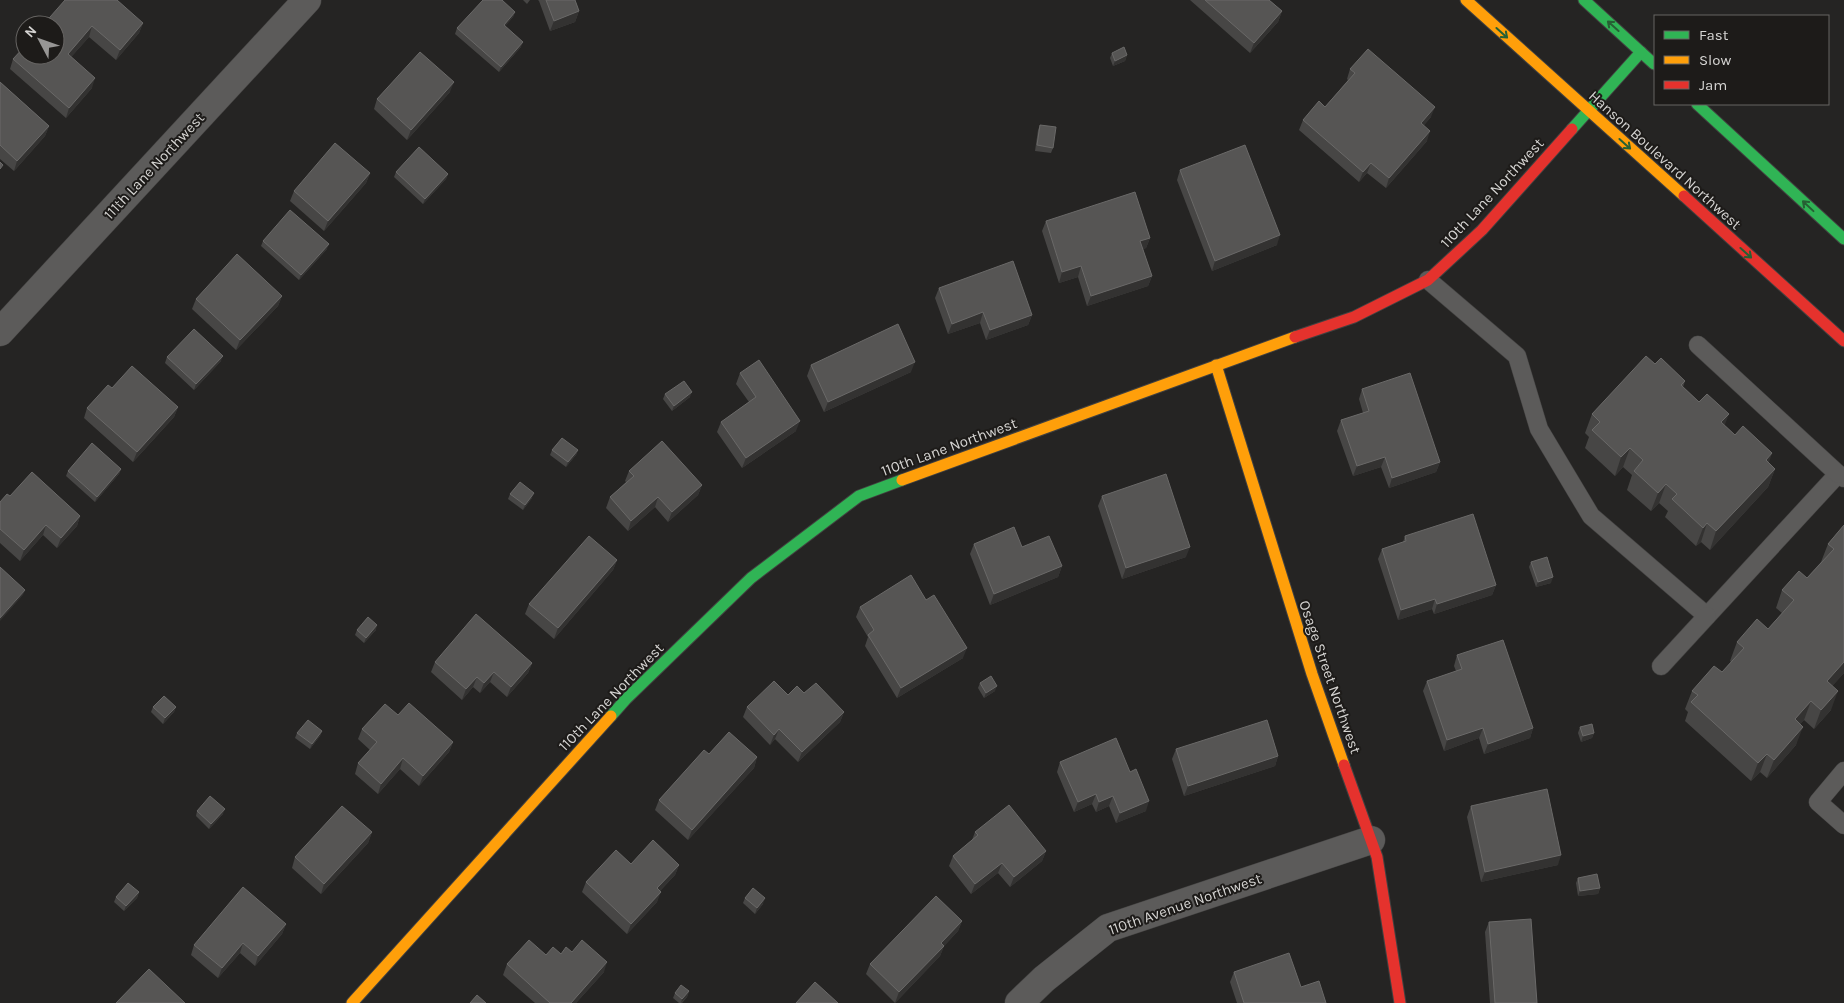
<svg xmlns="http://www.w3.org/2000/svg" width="1844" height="1003" font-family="Karla,sans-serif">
<rect width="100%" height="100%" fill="#252423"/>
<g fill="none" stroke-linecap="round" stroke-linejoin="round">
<!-- lane casing -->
<g stroke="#424140" stroke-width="19">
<g id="lane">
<polyline points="1428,280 1517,356 1539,429 1591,516 1707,616 1838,474 1844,478"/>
<polyline points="1698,345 1838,474"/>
<polyline points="1661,666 1707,616"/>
<polyline points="1844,771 1818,802 1844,825"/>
</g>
</g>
<!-- street casing -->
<g stroke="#424140" stroke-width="29">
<g id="street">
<polyline points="0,332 307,0"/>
<polyline points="1019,1003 1044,979 1108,928 1371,840"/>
</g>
</g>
<!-- fast casing -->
<g stroke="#424140" stroke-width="13">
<g id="fast">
<polyline points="1584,0 1654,64"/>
<polyline points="1697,104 1844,239"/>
<polyline points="1572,129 1641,52"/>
<polyline points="611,716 626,699 751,578 859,496 902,480"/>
</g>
</g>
<!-- slow casing -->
<g stroke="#424140" stroke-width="13">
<g id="slow">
<polyline points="1466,0 1684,196"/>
<polyline points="1216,365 1312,674 1344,765"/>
<polyline points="902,480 1295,337"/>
<polyline points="352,1003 611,716"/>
</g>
</g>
<!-- jam casing -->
<g stroke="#424140" stroke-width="13">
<g id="jam">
<polyline points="1684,196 1844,341"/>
<polyline points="1295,337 1354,317 1428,280 1482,230 1572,129"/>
<polyline points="1344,765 1377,857 1400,1003"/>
</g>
</g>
<!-- lane -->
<use href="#lane" stroke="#5c5b5a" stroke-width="18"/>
<!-- street -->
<use href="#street" stroke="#5c5b5a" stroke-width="28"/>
<!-- fast -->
<use href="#fast" stroke="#30b455" stroke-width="11"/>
<!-- slow -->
<use href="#slow" stroke="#ff9f0a" stroke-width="11"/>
<!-- jam -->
<use href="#jam" stroke="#e5322d" stroke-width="11"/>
</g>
<!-- wall -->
<g fill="#474645">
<polygon points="523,0 530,0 527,4"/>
<polygon points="538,0 575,0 579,11 575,22 550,31 539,1"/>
<polygon points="1190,0 1269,0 1282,11 1278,22 1250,53"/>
<polygon points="515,12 513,17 505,26 521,47 499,72 455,34 457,28"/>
<polygon points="143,23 139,33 116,60 89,37 71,57 92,88 66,118 10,69 13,59 55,25"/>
<polygon points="1112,53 1127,55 1125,61 1113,66 1110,58"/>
<polygon points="1350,69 1431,117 1424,125 1427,141 1386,188 1367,173 1359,182 1299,130 1303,120 1325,107 1348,80 1347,79"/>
<polygon points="0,82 49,126 45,136 14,171 0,159"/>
<polygon points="450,92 407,140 374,109 377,99"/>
<polygon points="1040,125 1053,148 1051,153 1035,151 1038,130"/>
<polygon points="1180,170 1277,245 1212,271 1177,180"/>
<polygon points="396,172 448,174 446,179 423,204 394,177"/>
<polygon points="370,173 366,183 324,231 290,201 294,191"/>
<polygon points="1046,221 1150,238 1146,248 1143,249 1152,276 1148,286 1087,306 1078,277 1059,283 1042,231"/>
<polygon points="263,241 327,249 299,280 261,246"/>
<polygon points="939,288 1032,315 1028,325 986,340 980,323 948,334 935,298"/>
<polygon points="282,296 278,306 236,350 192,309 196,299"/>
<polygon points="167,357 221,361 194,390 165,363"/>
<polygon points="1655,364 1685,381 1683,387 1735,435 1775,469 1768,487 1710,550 1701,542 1696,546 1665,517 1668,511 1659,503 1651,511 1627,490 1632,475 1623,467 1615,476 1585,448 1589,437 1585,433 1592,414"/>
<polygon points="811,365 911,372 824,412 807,376"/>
<polygon points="740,373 796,431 742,468 717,432 721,422 749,402 736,384"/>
<polygon points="112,388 178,407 174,417 133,462 84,418 87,408"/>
<polygon points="1362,389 1440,462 1436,472 1389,488 1381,467 1353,476 1337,431 1341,420 1363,413 1359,399"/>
<polygon points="665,394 690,397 672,411 663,399"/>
<polygon points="552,450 578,450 576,455 566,467 550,455"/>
<polygon points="121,469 119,474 95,502 66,476 68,471"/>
<polygon points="629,471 702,485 698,495 668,522 655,507 628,531 606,508 610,497 626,482 625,481"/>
<polygon points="510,494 532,498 523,510 508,499"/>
<polygon points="1102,496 1186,557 1122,579 1098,506"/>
<polygon points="0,502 80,516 77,526 57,548 43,535 20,561 0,543"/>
<polygon points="1844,525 1844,673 1832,686 1831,710 1814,729 1804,720 1800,724 1796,745 1767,778 1760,772 1751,781 1685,721 1688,712 1685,709 1692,691 1722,672 1731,662 1730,661 1737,642 1768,629 1782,613 1776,608 1782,590 1807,578 1821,562 1828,544"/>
<polygon points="1405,536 1496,585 1492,595 1434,614 1432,609 1398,620 1378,559 1382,549 1403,542"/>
<polygon points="974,544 1022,547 1062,566 1058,577 990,605 970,554"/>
<polygon points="617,560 613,570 554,639 525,614 529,604"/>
<polygon points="1531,562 1551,583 1536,587 1529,567"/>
<polygon points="860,607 963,658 897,698 865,646 868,637 856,617"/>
<polygon points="357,630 376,630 364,643 355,635"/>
<polygon points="1457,655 1533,728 1530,738 1484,754 1479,738 1444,751 1423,691 1427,681 1456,671 1454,666"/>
<polygon points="435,662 532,663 528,673 507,697 490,682 480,693 473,687 462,700 431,672"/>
<polygon points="980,683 995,691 984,698 978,688"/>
<polygon points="804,693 844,712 840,722 798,762 775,739 770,745 743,717 747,707 788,695"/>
<polygon points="153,707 176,707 174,712 163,724 151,712"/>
<polygon points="398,715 453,742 449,752 419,786 400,769 378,794 355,774 358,763 370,750 358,739 362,729"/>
<polygon points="1580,727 1594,733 1592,738 1581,742 1578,733"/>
<polygon points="322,731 320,736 310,749 295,738 297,733"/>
<polygon points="1176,749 1278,756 1275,766 1184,796 1172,759"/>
<polygon points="709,754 757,757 754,768 688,840 655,810 659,800"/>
<polygon points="1060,762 1146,811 1116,823 1109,806 1096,812 1092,804 1074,812 1057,772"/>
<polygon points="1471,806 1558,865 1481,882 1467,817"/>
<polygon points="197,811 223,814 209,829 196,816"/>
<polygon points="372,832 368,843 321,894 292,868 295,857"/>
<polygon points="975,832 1046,851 1042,861 1010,887 998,873 971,894 949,866 953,856 972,840"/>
<polygon points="631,864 679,865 675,875 660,891 657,902 627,934 582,892 586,882"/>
<polygon points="1578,878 1600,888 1598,894 1578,896 1576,883"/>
<polygon points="139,892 137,898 124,911 114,902 116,897"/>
<polygon points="745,898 763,904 755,914 743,903"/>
<polygon points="962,921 958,931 944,946 940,956 895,1003 866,974 870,964"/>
<polygon points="1489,922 1537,1003 1490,1003 1485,932"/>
<polygon points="286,924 282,934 255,966 240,953 218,978 191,955 194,945"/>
<polygon points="572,952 604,972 576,1003 535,1003 503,975 507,964 546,955"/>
<polygon points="1234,972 1301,987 1326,1003 1237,1003 1230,982"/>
<polygon points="689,991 687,997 682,1003 679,1003 673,998 675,993"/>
</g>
<!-- shaded-wall -->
<g fill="#333231">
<polygon points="579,11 575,22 550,31 554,21"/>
<polygon points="1282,11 1278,22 1250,53 1254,43"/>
<polygon points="515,12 513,17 502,30 504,25"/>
<polygon points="143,23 139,33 116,60 120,50"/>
<polygon points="92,26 89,37 64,65 68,54"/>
<polygon points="523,42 521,47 499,72 501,67"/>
<polygon points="1127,55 1125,61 1113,66 1115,61"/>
<polygon points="95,78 92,88 66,118 69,108"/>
<polygon points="454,82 450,92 407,140 411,130"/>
<polygon points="1435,107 1431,117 1417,133 1421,123"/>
<polygon points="49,126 45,136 14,171 17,161"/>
<polygon points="1430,131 1427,141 1386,188 1389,178"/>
<polygon points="1371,163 1367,173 1359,182 1363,172"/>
<polygon points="370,173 366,183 324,231 328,221"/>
<polygon points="448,174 446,179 423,204 425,199"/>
<polygon points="1280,235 1277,245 1212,271 1215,261"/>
<polygon points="1150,238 1146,248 1136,251 1140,241"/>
<polygon points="329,244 327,249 299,280 301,275"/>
<polygon points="1081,266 1078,277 1059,283 1062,272"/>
<polygon points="1152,276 1148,286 1087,306 1091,296"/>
<polygon points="282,296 278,306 236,350 240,340"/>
<polygon points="983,312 980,323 948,334 952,324"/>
<polygon points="1032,315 1028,325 986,340 990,330"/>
<polygon points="223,356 221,361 194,390 196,384"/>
<polygon points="915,362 911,372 824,412 828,402"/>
<polygon points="692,392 690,397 672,411 674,406"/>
<polygon points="178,407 174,417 133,462 137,452"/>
<polygon points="1729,414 1722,432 1721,422"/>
<polygon points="800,421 796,431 742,468 746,458"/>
<polygon points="1630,448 1623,467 1615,476 1621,457"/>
<polygon points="578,450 576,455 566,467 568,462"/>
<polygon points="1772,453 1766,472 1766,460"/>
<polygon points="1385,457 1381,467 1353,476 1357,466"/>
<polygon points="1440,462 1436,472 1389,488 1392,478"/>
<polygon points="121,469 119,474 95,502 97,497"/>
<polygon points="1775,469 1768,487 1710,550 1716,531"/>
<polygon points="1666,484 1659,503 1651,511 1658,493"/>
<polygon points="702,485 698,495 668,522 672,512"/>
<polygon points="534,493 532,498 523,510 525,505"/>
<polygon points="658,497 655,507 628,531 631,521"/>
<polygon points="80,516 77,526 57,548 61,538"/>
<polygon points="1707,523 1701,542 1696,546 1703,528"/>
<polygon points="46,525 43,535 20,561 24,550"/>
<polygon points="1190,547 1186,557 1122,579 1126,568"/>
<polygon points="617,560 613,570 554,639 558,628"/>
<polygon points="1062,566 1058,577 990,605 994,594"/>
<polygon points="1553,577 1551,583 1536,587 1538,582"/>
<polygon points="1496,585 1492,595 1434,614 1437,604"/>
<polygon points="25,590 23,595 0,621 0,618"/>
<polygon points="1435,599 1432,609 1398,620 1401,610"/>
<polygon points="377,625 376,630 364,643 366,638"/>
<polygon points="967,648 963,658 897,698 901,688"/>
<polygon points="1844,662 1844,673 1820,700 1827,681"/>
<polygon points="532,663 528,673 507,697 511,687"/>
<polygon points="494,672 490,682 480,693 484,683"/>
<polygon points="477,677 473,687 462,700 466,689"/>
<polygon points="997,686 995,691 984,698 986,693"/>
<polygon points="1838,691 1831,710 1814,729 1821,710"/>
<polygon points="1811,701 1804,720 1788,738 1795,719"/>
<polygon points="176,707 174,712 163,724 165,718"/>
<polygon points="844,712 840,722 798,762 802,752"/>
<polygon points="1803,727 1796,745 1767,778 1774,760"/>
<polygon points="1483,728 1479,738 1444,751 1447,740"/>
<polygon points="1533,728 1530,738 1484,754 1488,744"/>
<polygon points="779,729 775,739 770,745 774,735"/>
<polygon points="322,731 320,736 310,749 312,744"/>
<polygon points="1594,733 1592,738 1581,742 1583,736"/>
<polygon points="453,742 449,752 419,786 423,776"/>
<polygon points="1767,754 1760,772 1751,781 1758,763"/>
<polygon points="1278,756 1275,766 1184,796 1188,786"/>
<polygon points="757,757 754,768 688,840 692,830"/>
<polygon points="403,758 400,769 378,794 381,784"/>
<polygon points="1096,794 1092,804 1074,812 1078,802"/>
<polygon points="1113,796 1109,806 1096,812 1099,802"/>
<polygon points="1149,801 1146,811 1116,823 1120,813"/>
<polygon points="225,809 223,814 209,829 211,824"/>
<polygon points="372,832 368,843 321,894 324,884"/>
<polygon points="1046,851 1042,861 1010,887 1014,877"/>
<polygon points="1561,855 1558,865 1481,882 1485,872"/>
<polygon points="1002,863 998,873 971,894 975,884"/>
<polygon points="679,865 675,875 653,898 657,888"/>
<polygon points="1600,888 1598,894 1578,896 1580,891"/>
<polygon points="139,892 137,898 124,911 126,906"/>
<polygon points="661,892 657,902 627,934 631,924"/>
<polygon points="765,898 763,904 755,914 757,908"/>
<polygon points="962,921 958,931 944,946 940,956 895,1003 899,992 941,943"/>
<polygon points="286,924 282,934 255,966 258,956"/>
<polygon points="243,943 240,953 218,978 222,968"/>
<polygon points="607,962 604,972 576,1003 571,1003"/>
<polygon points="689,991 687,997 681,1003 682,999"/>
</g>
<!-- building -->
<g fill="#565554" stroke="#6a6968">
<polygon points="65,0 117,0 143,23 120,50 92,26 68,54 95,78 69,108 13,59 25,46 25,55 55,55 55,25 43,25"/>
<polygon points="483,0 502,0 515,12 504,25 523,42 501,67 457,28"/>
<polygon points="546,0 575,0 579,11 554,21"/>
<polygon points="1205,0 1269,0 1282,11 1254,43"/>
<polygon points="1124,47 1127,55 1115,61 1112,53"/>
<polygon points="1368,49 1435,107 1421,123 1430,131 1389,178 1371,163 1363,172 1303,120 1319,101 1325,107 1355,73 1350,69"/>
<polygon points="420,52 454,82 411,130 377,99"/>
<polygon points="0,82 49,126 17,161 0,145"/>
<polygon points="1040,125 1056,127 1053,148 1037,145"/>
<polygon points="335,143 370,173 328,221 294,191"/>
<polygon points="1245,145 1280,235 1215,261 1180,170"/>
<polygon points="419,147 448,174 425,199 396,172"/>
<polygon points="0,162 3,165 0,169"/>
<polygon points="1135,192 1150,238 1140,241 1152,276 1091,296 1081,266 1062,272 1046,221"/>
<polygon points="290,210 329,244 301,275 263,241"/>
<polygon points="237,254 282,296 240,340 196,299"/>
<polygon points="1013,261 1032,315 990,330 983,312 952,324 939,288"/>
<polygon points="898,324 915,362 828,402 811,365"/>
<polygon points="194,329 223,356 196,384 167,357"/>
<polygon points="1646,356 1655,364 1661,358 1685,381 1681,385 1699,402 1707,394 1729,414 1721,422 1735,435 1743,426 1772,453 1766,460 1775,469 1716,531 1707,523 1703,528 1672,499 1677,494 1666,484 1658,493 1634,471 1643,460 1630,448 1621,457 1592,430 1600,422 1592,414"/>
<polygon points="759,360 800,421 746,458 721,422 756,397 740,373"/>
<polygon points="132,366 178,407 137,452 87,408 108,385 112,388"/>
<polygon points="1410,373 1440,462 1392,478 1385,457 1357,466 1341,420 1369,411 1362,389"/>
<polygon points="684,381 692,392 674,406 665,394"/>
<polygon points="562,438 578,450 568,462 552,450"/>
<polygon points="662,441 702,485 672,512 658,497 631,521 610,497 634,476 629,471"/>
<polygon points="92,443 121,469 97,497 68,471"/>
<polygon points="32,472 80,516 61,538 46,525 24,550 0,529 0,502 7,494 10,496"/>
<polygon points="1166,474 1190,547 1126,568 1102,496"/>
<polygon points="520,482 534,493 525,505 510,494"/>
<polygon points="1473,514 1496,585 1437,604 1435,599 1401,610 1382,549 1406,541 1405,536"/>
<polygon points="1844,525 1844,662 1827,681 1838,691 1821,710 1811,701 1795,719 1803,727 1774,760 1767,754 1758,763 1691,702 1698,695 1692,691 1714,666 1722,672 1744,648 1737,642 1757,619 1768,629 1794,600 1782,590 1799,571 1807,578 1834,549 1828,544"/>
<polygon points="1014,527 1022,547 1049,536 1062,566 994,594 974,544"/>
<polygon points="589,536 617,560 558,628 529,604"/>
<polygon points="1547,557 1553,577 1538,582 1531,562"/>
<polygon points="0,567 25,590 0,618"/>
<polygon points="911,575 926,600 934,595 967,648 901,688 868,635 874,630 860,607"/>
<polygon points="476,614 532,663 511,687 494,672 484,683 477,677 466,689 435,662"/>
<polygon points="368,617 377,625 366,638 357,630"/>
<polygon points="1503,640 1533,728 1488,744 1483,728 1447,740 1427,681 1462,669 1457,655"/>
<polygon points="991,676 997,686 986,693 980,683"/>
<polygon points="774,681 788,695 797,686 804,693 816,683 844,712 802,752 779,729 774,735 747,707"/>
<polygon points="164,696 176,707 165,718 153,707"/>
<polygon points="409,703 453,742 423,776 403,758 381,784 358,763 377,742 362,729 385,704 398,715"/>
<polygon points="308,720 322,731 312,744 297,733"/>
<polygon points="1267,720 1278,756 1188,786 1176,749"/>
<polygon points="1592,724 1594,733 1583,736 1580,727"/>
<polygon points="729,732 757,757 692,830 659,800 704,750 709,754"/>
<polygon points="1116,738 1130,772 1136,769 1149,801 1120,813 1113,796 1099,802 1096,794 1078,802 1060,762"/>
<polygon points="1547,789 1561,855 1485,872 1471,806"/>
<polygon points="210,796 225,809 211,824 197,811"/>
<polygon points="1009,805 1046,851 1014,877 1002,863 975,884 953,856 978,835 975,832"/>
<polygon points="342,806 372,832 324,884 295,857"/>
<polygon points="653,840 679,865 657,888 661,892 631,924 586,882 616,850 631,864"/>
<polygon points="1597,874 1600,888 1580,891 1578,878"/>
<polygon points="128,883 139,892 126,906 116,897"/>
<polygon points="243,887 286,924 258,956 243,943 222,968 194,945"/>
<polygon points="753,888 765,898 757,908 745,898"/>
<polygon points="936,896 962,921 941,943 944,946 899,992 870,964"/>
<polygon points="1531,919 1537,1003 1495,1003 1489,922"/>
<polygon points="529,940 546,955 553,947 561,954 566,947 572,952 582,940 607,962 571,1003 550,1003 507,964"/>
<polygon points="1289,953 1301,987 1319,981 1326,1003 1244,1003 1234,972"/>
<polygon points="149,969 185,1003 116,1003"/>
<polygon points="815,982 838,1003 796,1003"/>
<polygon points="681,985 689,991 682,999 675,993"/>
<polygon points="477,995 486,1003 470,1003"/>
</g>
<!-- one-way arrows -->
<defs><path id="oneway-shaft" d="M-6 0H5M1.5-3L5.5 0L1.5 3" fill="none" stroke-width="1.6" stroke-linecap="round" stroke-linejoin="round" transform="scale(1.25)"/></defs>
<g stroke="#266034">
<use href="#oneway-shaft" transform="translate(1613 26) rotate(-138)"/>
<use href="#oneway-shaft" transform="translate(1502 33) rotate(42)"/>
<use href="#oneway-shaft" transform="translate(1625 144) rotate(42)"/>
<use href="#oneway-shaft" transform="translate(1808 206) rotate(-137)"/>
<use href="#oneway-shaft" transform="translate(1746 253) rotate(42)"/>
</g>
<g text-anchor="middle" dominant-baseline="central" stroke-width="4" stroke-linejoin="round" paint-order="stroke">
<!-- street labels -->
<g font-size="15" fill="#d5d4d2" stroke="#1d1b19">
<text transform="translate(1665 160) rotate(42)">Hanson Boulevard Northwest</text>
<text transform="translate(154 166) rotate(-47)">111th Lane Northwest</text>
<text transform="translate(1492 193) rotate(-47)">110th Lane Northwest</text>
<text transform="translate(949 447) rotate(-20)">110th Lane Northwest</text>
<text transform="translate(1330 677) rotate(71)">Osage Street Northwest</text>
<text transform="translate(611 697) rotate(-46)">110th Lane Northwest</text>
<text transform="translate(1185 904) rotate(-19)">110th Avenue Northwest</text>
</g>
</g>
<!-- legend -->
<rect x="1654" y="15" width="175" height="90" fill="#1d1b19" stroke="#676563"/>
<rect x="1664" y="31" width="25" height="8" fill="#30b455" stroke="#676563"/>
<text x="1699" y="40" font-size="15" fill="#d5d4d2">Fast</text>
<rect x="1664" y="56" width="25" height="8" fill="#ff9f0a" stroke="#676563"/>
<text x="1699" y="65" font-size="15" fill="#d5d4d2">Slow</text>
<rect x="1664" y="81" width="25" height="8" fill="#e5322d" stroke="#676563"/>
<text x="1699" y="90" font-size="15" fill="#d5d4d2">Jam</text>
<!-- north arrow -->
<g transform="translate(40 40) rotate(311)"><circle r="24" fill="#1d1b19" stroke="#676563"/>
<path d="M0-4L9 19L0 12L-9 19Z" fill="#979695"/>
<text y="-8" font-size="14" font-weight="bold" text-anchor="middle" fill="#d5d4d2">N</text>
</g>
</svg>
